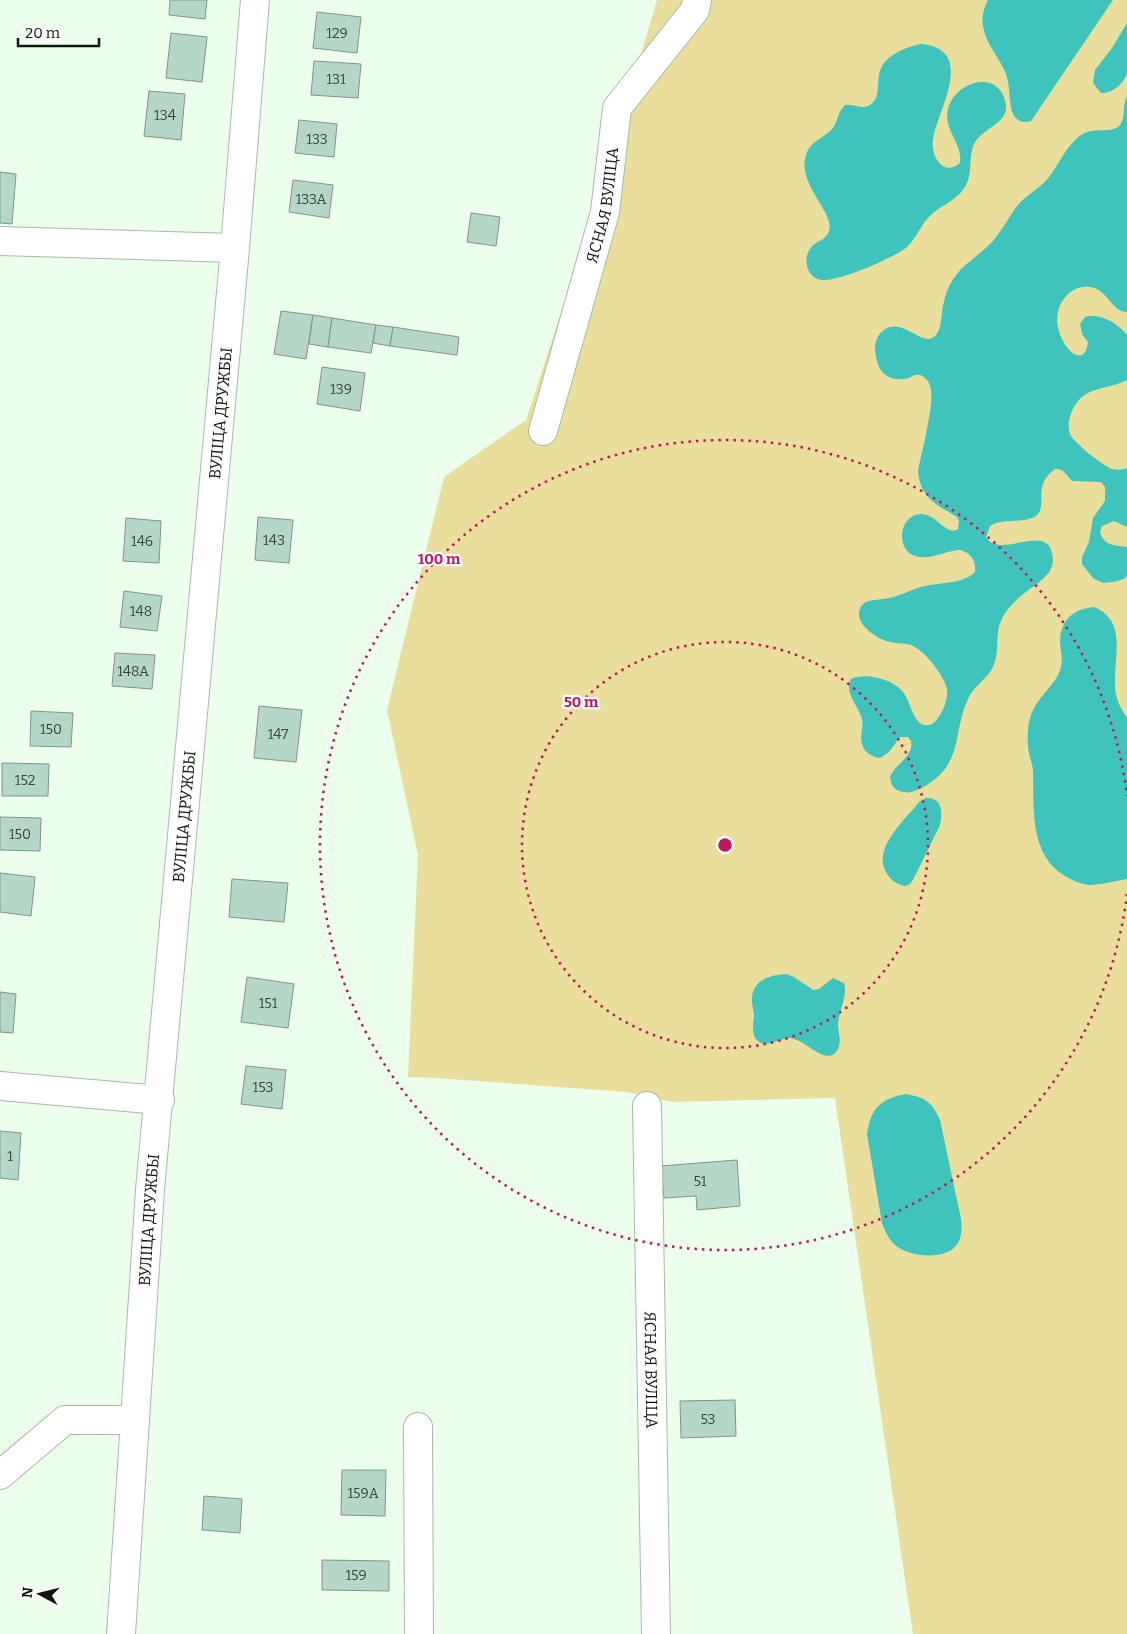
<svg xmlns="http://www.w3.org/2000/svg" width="1127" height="1634" font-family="Bitter,serif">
<rect width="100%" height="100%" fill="#ecfeec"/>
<!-- green -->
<polygon fill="#e9de9b" points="657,0 1127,0 1127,1634 913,1634 835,1098 673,1102 627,1092 437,1078 408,1077 418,855 387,710 444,477 526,420 601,191"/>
<!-- water -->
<g fill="#3fc3bd">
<path d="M988,0H1113L1031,121C1024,123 1018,122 1014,116C1008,106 1011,87 1006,74C1000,58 985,43 983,26C981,17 984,8 988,0Z"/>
<path d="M1127,23C1127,37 1127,58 1127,72C1125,83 1112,94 1101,93L1093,83L1095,70L1112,48Z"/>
<path d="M921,44C977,49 938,109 933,139C930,155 943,178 960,163C963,142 943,131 948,109C956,79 1001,69 1006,105C1008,124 982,128 974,144C968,157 973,172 966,185C958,200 943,204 932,214C921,223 917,238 907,247C894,258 840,281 823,280C804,279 801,252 816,243C821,240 827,238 829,231C836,212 792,181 808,150C813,140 826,137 833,128C838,121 838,111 845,105C853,104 860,109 868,106C882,100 876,82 880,71C885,55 906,47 921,44Z"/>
<path d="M1127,96V312C1108,311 1107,280 1078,288C1072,290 1067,294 1063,300C1042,329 1084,380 1088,342L1082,334L1080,324L1085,317C1100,312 1118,324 1127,335V380C1111,389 1090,386 1078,401C1071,410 1066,423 1070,434C1074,443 1102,465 1112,469C1117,470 1122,470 1127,468V527L1114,521L1102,526L1100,531C1103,546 1114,545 1127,547V575L1124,579L1113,582L1103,583L1093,578L1082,564V557L1089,542L1093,518L1105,501V487L1101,482L1072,481C1066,475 1064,468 1055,469C1032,486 1047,503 1038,514C1028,525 1004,517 990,526L986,537C999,560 1045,523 1052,553C1058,575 1034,584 1021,596C1011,604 1003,614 999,626C996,640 999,654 993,667C987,679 975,685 969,697C952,730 965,763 925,786C919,789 911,794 904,792C895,791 891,786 890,777C895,764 914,757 911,741L908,737H900L889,752L880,758C872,757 864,752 862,744C859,735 865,725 861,716C857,705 844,691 851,679C865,672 893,679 903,692C911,701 913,728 929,725C934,724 937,720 940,715C944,708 948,699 947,690C946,678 925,651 913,646C907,643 901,644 895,643C883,641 873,636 865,627C862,624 859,619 859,614C859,609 862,604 866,602C873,599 882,600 889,598C900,596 910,590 921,587C937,582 962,585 975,572C976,560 971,554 961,550C946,550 930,561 915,556C895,549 899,515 921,514C935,514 941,529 954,531L958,529L959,521L957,517C936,504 921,499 918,471C921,454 936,400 930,386C929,381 925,377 920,375C915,374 913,376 909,378C894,382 881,377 877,361C875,354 874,345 877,339C878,335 881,332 884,330C904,316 923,350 936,335C942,328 941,315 943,306C945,297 948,286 954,278C964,263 980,255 992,242C1002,231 1009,216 1018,205C1027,194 1041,188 1049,177C1058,165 1064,151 1075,140C1091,123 1111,136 1120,125C1126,118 1122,105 1127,96Z"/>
<path d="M1094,607C1127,621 1114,653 1115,685C1115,698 1120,707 1127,718V879C1115,881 1101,885 1089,885C1080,884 1072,880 1065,876C1029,855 1034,807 1033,772C1033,765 1030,759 1029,753C1027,742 1027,726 1031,715C1037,697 1058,683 1061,667C1063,658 1060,649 1060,641C1061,619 1074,609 1094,607Z"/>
<path d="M926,798C942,797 943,812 940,825L913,880L910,884L905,886C896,884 890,880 886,872C872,848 906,819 920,801Z"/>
<path d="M786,974L794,977L813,990L819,989L833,978L844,983C848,995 839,1010 838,1024C838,1031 841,1039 839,1046C832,1068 811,1047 801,1042C798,1040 794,1039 791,1038C780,1037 767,1049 758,1041C751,1035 753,1024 754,1016C754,1011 752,1006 752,1001C751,981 769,975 786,974Z"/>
<path d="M906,1094C926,1098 931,1101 940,1120L961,1219C962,1227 962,1236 958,1243C947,1262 907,1257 894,1244C888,1238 885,1231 882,1223L867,1134C871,1108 880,1099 906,1094Z"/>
</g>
<!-- building -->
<g fill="#b6d6c8" stroke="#7a988c">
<polygon points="170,0 207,0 205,19 169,15"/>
<polygon points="317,12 361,17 357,53 313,48"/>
<polygon points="171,33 207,37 202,82 166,78"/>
<polygon points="314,61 361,64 358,98 311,95"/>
<polygon points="149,91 185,94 181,140 144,136"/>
<polygon points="299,120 337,124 334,157 295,153"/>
<polygon points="0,172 16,174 12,224 0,223"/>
<polygon points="293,180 333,185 329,218 289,212"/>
<polygon points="471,213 500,217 496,246 467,242"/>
<polygon points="281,311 313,315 306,359 274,354"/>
<polygon points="313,315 332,318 328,347 309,344"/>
<polygon points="332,318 376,325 371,353 328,347"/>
<polygon points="376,325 393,327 390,346 373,343"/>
<polygon points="393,327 459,337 457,355 390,346"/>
<polygon points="322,367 365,373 360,411 317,404"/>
<polygon points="258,517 293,520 289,563 255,560"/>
<polygon points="126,518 161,521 159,563 123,561"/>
<polygon points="124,591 162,596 157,631 120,627"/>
<polygon points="115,653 155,655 152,689 112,686"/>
<polygon points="259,706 302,710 296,762 254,758"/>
<polygon points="31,711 73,713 71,747 30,746"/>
<polygon points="2,763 49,764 48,796 2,796"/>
<polygon points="0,817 41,818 40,851 0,850"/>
<polygon points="0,873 35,877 31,916 0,912"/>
<polygon points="232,879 288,883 284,922 229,917"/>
<polygon points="247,977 294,984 288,1028 241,1022"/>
<polygon points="0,992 16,994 13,1033 0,1032"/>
<polygon points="246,1066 286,1070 282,1109 241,1104"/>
<polygon points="0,1131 21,1133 18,1180 0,1178"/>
<polygon points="737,1160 740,1206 697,1210 696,1196 664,1198 661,1166"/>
<polygon points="735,1400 736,1436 681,1438 680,1401"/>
<polygon points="342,1470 386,1470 385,1516 341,1515"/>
<polygon points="204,1496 242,1499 240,1533 202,1530"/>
<polygon points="322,1560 389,1561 389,1591 322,1590"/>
</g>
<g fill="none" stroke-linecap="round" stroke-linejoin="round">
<!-- minor casing -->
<g stroke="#a6bba6" stroke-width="30">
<g id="minor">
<polyline points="0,241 235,248"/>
<path id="s1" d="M543,431L605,212L617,108L695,10L697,0"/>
<polyline points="0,1086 160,1100"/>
<path id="s2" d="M647,1106L656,1634"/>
<polyline points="418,1427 419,1634"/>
<polyline points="0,1475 65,1420 135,1420"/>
<path id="s3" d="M121,1634L150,1190L235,248L255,0"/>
</g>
</g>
<!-- minor -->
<use href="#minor" stroke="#fff" stroke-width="28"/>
</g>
<!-- distance rings -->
<g fill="none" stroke="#c2185b" stroke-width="2.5" stroke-dasharray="2.5 5">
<circle cx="725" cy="845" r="203"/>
<path d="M1127 894A405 405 0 1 1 1127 796"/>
</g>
<g text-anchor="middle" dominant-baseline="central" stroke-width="4.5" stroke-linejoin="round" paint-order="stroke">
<!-- number labels -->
<g font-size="14" fill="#38463c">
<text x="337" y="33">129</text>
<text x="336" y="79">131</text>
<text x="165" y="115">134</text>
<text x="317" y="139">133</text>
<text x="311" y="199">133А</text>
<text x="341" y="389">139</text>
<text x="274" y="540">143</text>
<text x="142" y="541">146</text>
<text x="141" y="611">148</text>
<text x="133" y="671">148А</text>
<text x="51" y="729">150</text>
<text x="278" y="734">147</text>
<text x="25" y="780">152</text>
<text x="20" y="834">150</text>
<text x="268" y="1003">151</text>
<text x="263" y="1087">153</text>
<text x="10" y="1156">1</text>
<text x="700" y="1181">51</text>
<text x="708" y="1419">53</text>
<text x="363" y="1493">159А</text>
<text x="356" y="1575">159</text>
</g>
<!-- street labels -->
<g font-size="16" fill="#0e160e" stroke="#fff">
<text stroke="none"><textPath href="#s1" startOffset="234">ЯСНАЯ ВУЛІЦА</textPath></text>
<text stroke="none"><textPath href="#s3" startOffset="1225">ВУЛІЦА ДРУЖБЫ</textPath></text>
<text stroke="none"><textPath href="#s3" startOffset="820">ВУЛІЦА ДРУЖБЫ</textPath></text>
<text stroke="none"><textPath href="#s3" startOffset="415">ВУЛІЦА ДРУЖБЫ</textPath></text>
<text stroke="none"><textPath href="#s2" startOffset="264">ЯСНАЯ ВУЛІЦА</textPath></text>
</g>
</g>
<circle cx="725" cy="845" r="8" fill="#c2185b" stroke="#fff" stroke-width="2.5"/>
<g font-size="15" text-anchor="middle" font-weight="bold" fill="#c2185b" stroke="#fff" stroke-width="4.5" stroke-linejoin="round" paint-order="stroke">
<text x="439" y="564">100 m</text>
<text x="581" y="707">50 m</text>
</g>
<!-- north arrow -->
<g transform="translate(40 1594) rotate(277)" stroke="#ffffff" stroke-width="4" paint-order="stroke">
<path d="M0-4L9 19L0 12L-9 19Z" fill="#0e160e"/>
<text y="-8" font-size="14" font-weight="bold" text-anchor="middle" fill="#0e160e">N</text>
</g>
<!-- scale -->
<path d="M18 38v8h81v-8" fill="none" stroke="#0e160e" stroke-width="2.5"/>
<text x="25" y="38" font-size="15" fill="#0e160e" stroke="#ffffff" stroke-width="4" paint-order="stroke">20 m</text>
</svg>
